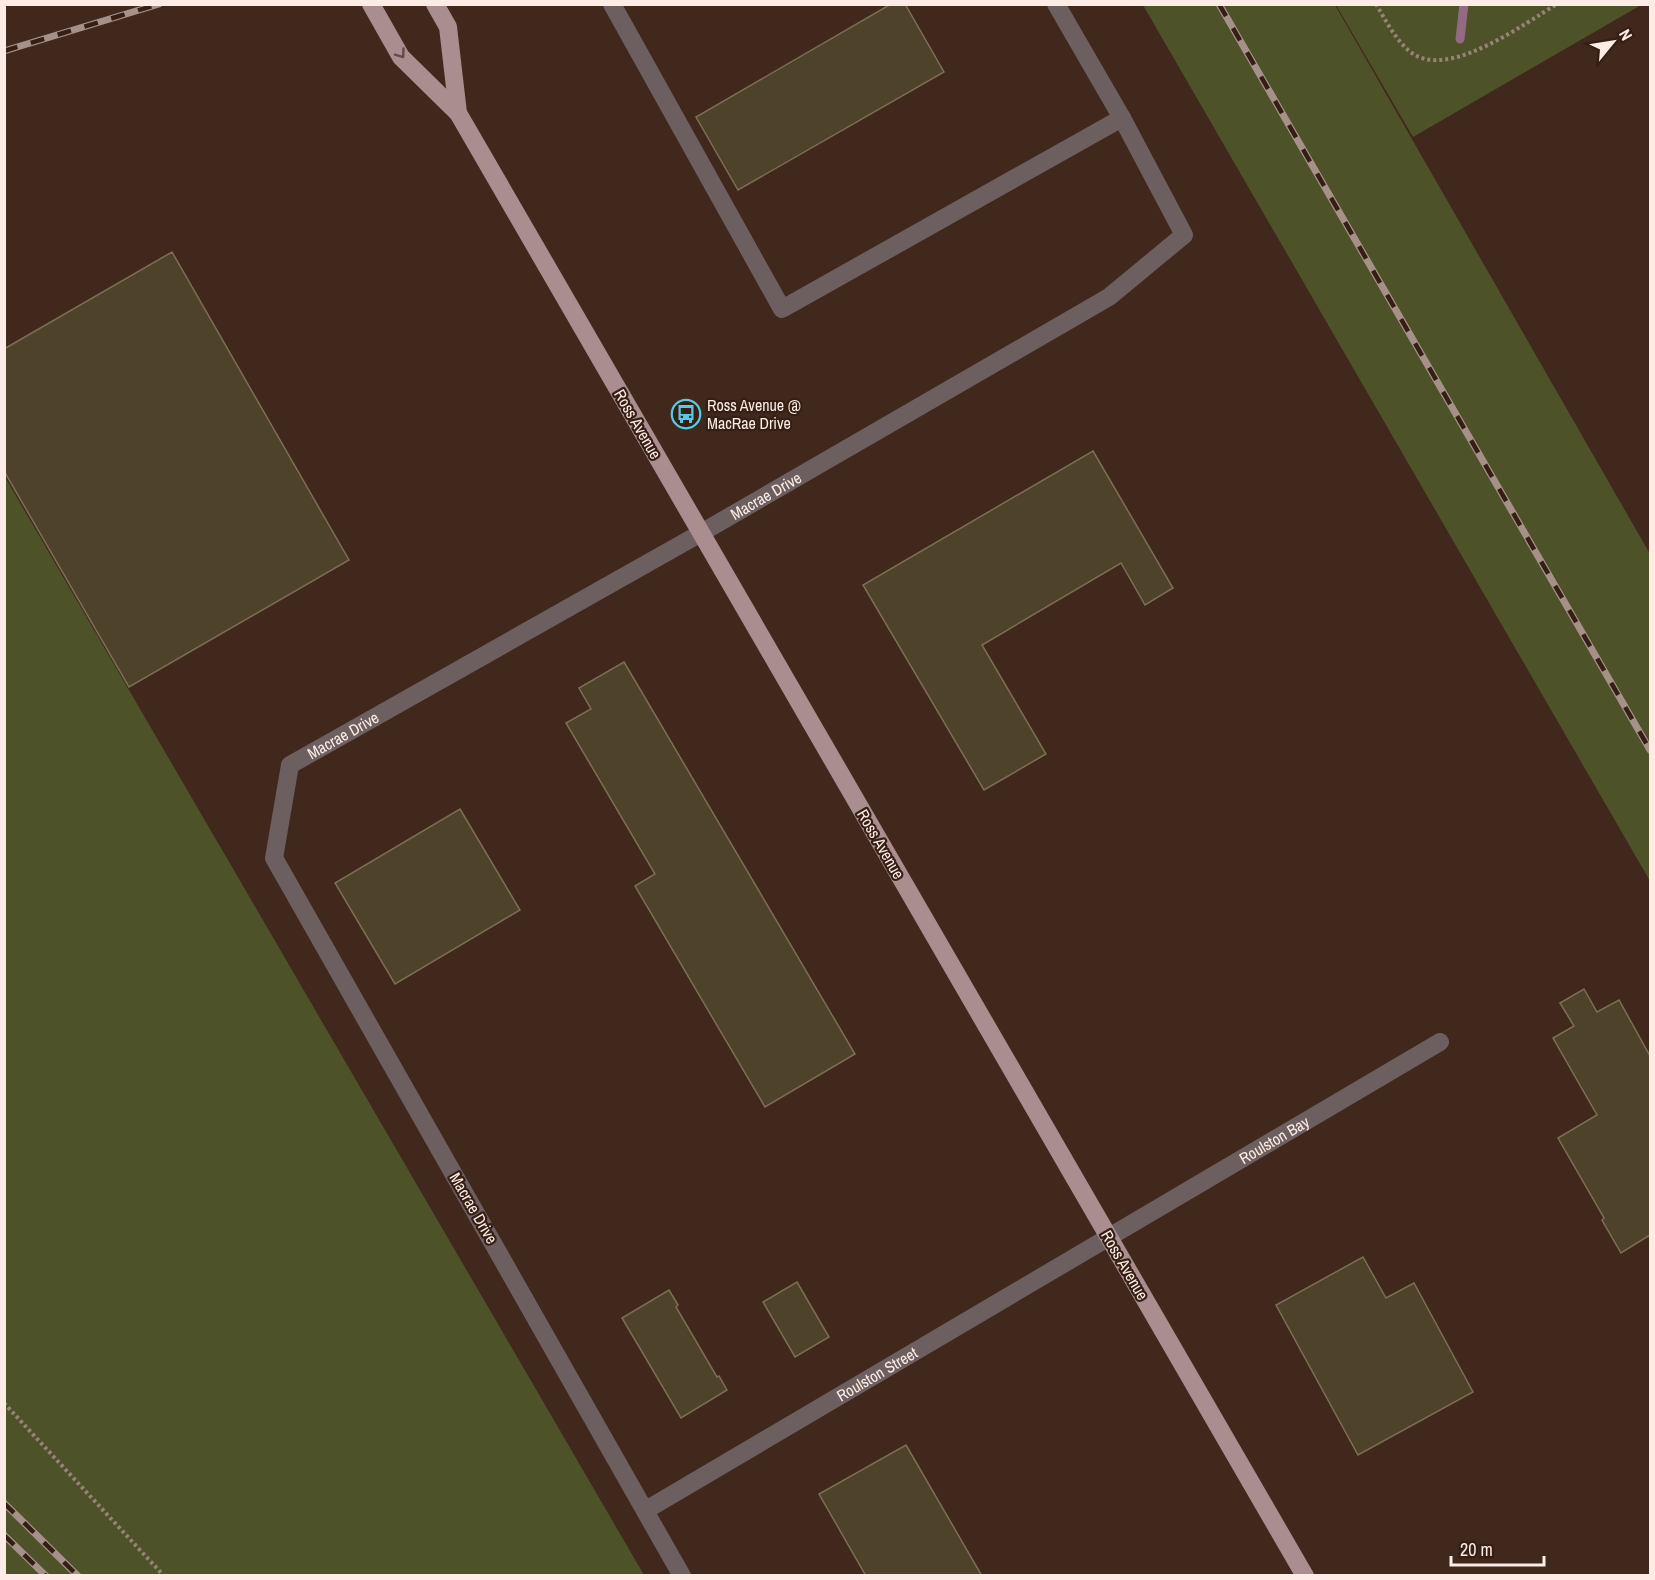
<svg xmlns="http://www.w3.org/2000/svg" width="1655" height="1580" font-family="'Archivo Narrow',sans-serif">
<rect width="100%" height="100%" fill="#40281d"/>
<!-- green -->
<g fill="#4e5228">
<polygon points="1143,5 1335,5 1650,554 1650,881"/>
<polygon points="1336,5 1641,5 1413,137"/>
<polygon points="5,477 644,1575 5,1575"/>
</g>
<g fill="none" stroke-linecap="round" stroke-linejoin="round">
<!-- stream -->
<polyline stroke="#926b82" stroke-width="9" points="1460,39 1464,4"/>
</g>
<!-- building -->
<g fill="#4f422b" stroke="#7d6e55" stroke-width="1.5">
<polygon points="891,4 905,4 944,72 738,190 696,117"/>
<polygon points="172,252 349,560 129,687 4,471 4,349"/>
<polygon points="1093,451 1173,588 1145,605 1121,563 982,645 1046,754 984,790 863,585"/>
<polygon points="624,662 855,1054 765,1107 635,886 655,874 566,723 591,709 579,688"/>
<polygon points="460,809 520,910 395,984 335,883"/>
<polygon points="1584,989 1597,1012 1619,1000 1650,1056 1650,1235 1621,1253 1602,1220 1604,1218 1558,1138 1597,1115 1553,1038 1574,1026 1560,1003"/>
<polygon points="1363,1257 1386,1298 1414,1283 1473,1392 1358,1455 1276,1305"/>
<polygon points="797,1282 829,1337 795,1357 763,1302"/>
<polygon points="669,1290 678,1305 676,1307 717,1377 719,1376 727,1390 681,1418 622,1318"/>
<polygon points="906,1445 982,1576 866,1576 819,1494"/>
</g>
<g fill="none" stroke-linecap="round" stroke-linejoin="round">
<!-- path -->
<g stroke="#97837a" stroke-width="4" stroke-dasharray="3 3" stroke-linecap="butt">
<path d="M1376,4C1386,21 1400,49 1419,57C1457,73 1524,24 1557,4"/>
<polyline points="4,1403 164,1576"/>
</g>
<!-- minor -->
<g stroke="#6d5e60" stroke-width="18">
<polyline points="612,4 782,309 1122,118"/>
<path id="s1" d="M646,1510L1440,1042"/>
<path id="s2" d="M682,1576L274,858L290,765L701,533L1109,297L1184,235L1122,118L1056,4"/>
</g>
<!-- major -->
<g stroke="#a98d8f" stroke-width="18">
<polyline points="371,4 401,57 458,113 1305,1576"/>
<polyline points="435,4 448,27 458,113"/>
</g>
<!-- rail casing -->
<g stroke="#a59188" stroke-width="7">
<g id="rail">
<polyline points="1219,4 1650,750"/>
<polyline points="4,51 159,4"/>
<polyline points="4,1503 78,1576"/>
<polyline points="4,1535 46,1576"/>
</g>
</g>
<!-- rail -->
<use href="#rail" stroke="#351f14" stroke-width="4.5" stroke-dasharray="14" stroke-linecap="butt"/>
</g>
<!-- one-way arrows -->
<defs><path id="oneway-chevron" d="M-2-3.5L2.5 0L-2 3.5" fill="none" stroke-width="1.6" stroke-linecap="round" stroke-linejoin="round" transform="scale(1.5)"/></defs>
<use stroke="#634b45" href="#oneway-chevron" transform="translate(401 54) rotate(54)"/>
<!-- icons -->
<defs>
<g id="bus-ring" transform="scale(1.5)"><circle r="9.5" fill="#351f14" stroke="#58c9e3" stroke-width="1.5"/><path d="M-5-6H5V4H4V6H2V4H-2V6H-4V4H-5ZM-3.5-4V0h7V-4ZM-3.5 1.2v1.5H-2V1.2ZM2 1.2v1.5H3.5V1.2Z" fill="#58c9e3"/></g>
</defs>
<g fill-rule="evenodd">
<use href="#bus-ring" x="686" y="414"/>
</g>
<g text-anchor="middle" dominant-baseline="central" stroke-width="4.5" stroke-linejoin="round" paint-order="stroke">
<!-- poi labels -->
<g font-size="16" fill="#fcece5" stroke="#351f14" text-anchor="start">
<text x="707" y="405">Ross Avenue @<tspan x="707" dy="18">MacRae Drive</tspan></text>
</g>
<!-- street labels -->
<g font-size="16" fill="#fcece5" stroke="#351f14">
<text transform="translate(638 424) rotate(60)">Ross Avenue</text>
<text stroke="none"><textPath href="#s2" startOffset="1467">Macrae Drive</textPath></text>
<text stroke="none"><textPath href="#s2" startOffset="981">Macrae Drive</textPath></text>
<text transform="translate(881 844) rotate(60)">Ross Avenue</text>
<text stroke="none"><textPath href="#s1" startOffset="729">Roulston Bay</textPath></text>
<text transform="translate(474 1208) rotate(60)">Macrae Drive</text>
<text transform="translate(1125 1265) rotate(60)">Ross Avenue</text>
<text stroke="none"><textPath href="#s1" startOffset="268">Roulston Street</textPath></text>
</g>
</g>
<!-- border -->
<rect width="1655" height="1580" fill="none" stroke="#fcece5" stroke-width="12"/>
<!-- north arrow -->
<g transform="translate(1613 42) rotate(60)" stroke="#351f14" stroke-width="4.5" paint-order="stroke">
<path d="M0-4.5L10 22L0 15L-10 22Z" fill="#fcece5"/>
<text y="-9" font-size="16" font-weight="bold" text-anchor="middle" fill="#fcece5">N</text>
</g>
<!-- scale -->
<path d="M1451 1556v9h93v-9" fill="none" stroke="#fcece5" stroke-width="3"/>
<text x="1460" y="1556" font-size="18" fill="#fcece5" stroke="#351f14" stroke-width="4.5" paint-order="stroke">20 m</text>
</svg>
